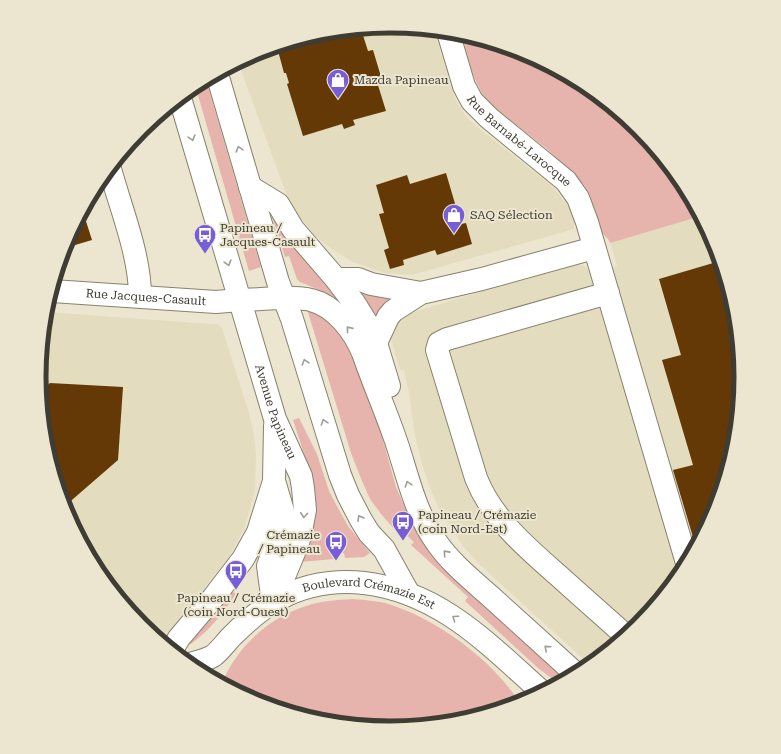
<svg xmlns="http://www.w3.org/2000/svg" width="781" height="754" font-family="'Roboto Serif',serif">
<rect width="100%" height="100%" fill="#ece6d0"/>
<!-- built -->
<g fill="#e4dcbf">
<polygon points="391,26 434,30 453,93 458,104 465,115 475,125 554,188 570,209 574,221 574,229 412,275 385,273 353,262 327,246 314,235 294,209 287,196 238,62 256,53 322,33"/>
<polygon points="701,216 715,243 735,309 741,377 735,446 715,512 682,572 639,625 590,665 479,564 463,546 439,509 430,488 422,464 415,436 409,393 404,370 400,370 390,335 393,322 408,314 456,299 577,265 583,265 588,269 590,274 617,266 610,243 611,242"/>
<polygon points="46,312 210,324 217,324 222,328 248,410 254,435 256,455 255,491 244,529 228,559 161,641 142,625 99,572 66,511 46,445 40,377"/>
</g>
<!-- green -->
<g fill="#e6b4ad">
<path d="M461,33L525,53L586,85L639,129L682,182L701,216L610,243L608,239L602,233L589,193L584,185L547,149L491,105C473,86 469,58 461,33Z"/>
<polygon points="206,80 261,267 249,271 195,85"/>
<polygon points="270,210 342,299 339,302 317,289 300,282 297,279 289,256 285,257"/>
<polygon points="364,290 395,297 376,318 359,297"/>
<polygon points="307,309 320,312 345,334 377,419 396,487 410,519 421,539 433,555 567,679 558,683 538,668 465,601 468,597 411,545 414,542 406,535 403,539 381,514 370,499 362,481 351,453"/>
<path d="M299,418L317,454L329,491L339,510L348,526L370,553L364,557L345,558L344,553L334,554V559L300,562C327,518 308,465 293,420Z"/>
<path d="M229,589L236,594C223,613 210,630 191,644L187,641Z"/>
<path d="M352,599C367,600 382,601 397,607C443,624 493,661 520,703L459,721L390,728L322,721L256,701L222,683C237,647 268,618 306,606C320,601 337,600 352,599Z"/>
</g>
<!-- building -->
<g fill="#653906">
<polygon points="361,29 368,51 373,50 382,80 377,82 386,111 353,120 355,125 344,129 342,124 303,136 287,84 289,83 286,73 284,73 277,47 322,33"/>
<polygon points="446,173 461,224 466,223 472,244 437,255 435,250 403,260 404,265 390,269 384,250 389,248 379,214 384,213 376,185 407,175 410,184"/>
<polygon points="83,212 92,240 65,248 66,242"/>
<polygon points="720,261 735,309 741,377 735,446 715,512 696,547 673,470 693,465 662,360 681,355 659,279"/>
<polygon points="50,383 123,387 118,460 65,506 46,445 41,391"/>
</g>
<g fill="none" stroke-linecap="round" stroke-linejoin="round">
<!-- minor casing -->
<g stroke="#87826e" stroke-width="24">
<g id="minor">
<path id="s1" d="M448,32L464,86L472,101L489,118L566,181L578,198L587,222L687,563"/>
<path d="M110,169C121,209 140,255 140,296"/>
<path id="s2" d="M52,291L216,302L240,300"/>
<path d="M608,293L447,339L439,343L437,350L476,478C492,519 527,548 560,577C582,597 604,616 626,636"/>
<polyline points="273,603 268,566 280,533 283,511 274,481"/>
</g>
</g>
<!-- major casing -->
<g stroke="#87826e" stroke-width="24">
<g id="major">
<polyline points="217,74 278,282 292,319 340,475 348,495 361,520 369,533 384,549 409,594"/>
<path id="s3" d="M180,98L275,419L301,476L303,488L305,510L301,531L298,543L273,603"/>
<polyline points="250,187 278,204 293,229 336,279 355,304 368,325 376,343 389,386"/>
<polyline points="336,279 358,279 371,284 421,293"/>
<path d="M240,300C259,300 293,295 311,300C335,306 354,331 363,353C374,385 388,416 398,447C409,481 416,514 437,543C451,563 472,580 490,596C519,622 547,648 576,674"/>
<polyline points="376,343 388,317 393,311 421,293 482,279 594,248"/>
<polyline points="172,650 179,638 213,598 243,559 258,532 274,481 275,426"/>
<path id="s4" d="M190,664C197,662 206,660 213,656C220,651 226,642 232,636C246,622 262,608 279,599C306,584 335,580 364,583C440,592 488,644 542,692"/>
</g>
</g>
<!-- minor -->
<use href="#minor" stroke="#fff" stroke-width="22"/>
<!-- major -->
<use href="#major" stroke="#fff" stroke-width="22"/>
</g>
<!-- one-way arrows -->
<defs><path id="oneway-chevron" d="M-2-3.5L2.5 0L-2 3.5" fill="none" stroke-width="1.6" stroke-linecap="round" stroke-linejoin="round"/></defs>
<g stroke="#9e9e99">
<use href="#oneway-chevron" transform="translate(192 138) rotate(74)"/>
<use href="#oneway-chevron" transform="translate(239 149) rotate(-106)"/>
<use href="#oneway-chevron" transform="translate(228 263) rotate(74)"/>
<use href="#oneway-chevron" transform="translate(349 329) rotate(-129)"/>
<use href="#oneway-chevron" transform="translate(305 362) rotate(-107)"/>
<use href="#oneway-chevron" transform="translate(324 422) rotate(-108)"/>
<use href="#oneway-chevron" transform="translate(408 484) rotate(-108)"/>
<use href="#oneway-chevron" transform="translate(304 515) rotate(95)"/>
<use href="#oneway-chevron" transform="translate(360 518) rotate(-120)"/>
<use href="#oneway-chevron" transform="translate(446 553) rotate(-132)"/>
<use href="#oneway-chevron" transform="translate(455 618) rotate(-145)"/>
<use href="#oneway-chevron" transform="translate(547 648) rotate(-138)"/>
</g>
<!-- icons -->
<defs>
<g id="shop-pin" transform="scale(1.15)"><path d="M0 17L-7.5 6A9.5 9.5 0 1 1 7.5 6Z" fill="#785dd8" stroke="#ece6d0"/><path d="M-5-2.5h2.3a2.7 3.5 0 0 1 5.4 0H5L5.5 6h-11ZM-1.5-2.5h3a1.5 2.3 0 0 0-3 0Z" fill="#fff"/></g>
<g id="bus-pin" transform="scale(1.15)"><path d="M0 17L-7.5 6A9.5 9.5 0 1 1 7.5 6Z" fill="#785dd8" stroke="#ece6d0"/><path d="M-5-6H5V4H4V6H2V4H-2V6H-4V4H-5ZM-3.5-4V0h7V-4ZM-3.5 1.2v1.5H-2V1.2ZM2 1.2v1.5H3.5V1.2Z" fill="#fff"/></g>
</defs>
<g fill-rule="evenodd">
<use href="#shop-pin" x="338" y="80"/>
<use href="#shop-pin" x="454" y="215"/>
<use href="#bus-pin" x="205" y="235"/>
<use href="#bus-pin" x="403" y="522"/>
<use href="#bus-pin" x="336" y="542"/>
<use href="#bus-pin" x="236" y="571"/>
</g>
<g text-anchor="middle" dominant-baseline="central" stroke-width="4" stroke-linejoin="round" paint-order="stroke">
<!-- poi labels -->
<g font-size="12" fill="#3e3c33" stroke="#ece6d0" text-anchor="start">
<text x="354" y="80">Mazda Papineau</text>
<text x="470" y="215">SAQ Sélection</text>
<text x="220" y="228">Papineau /<tspan x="220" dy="14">Jacques-Casault</tspan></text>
<text x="418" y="515">Papineau / Crémazie<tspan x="418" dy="14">(coin Nord-Est)</tspan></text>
<text x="320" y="535" text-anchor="end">Crémazie<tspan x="320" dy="14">/ Papineau</tspan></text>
<text x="236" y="598" text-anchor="middle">Papineau / Crémazie<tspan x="236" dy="14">(coin Nord-Ouest)</tspan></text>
</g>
<!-- street labels -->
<g font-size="12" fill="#3e3c33" stroke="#ece6d0">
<text stroke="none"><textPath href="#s1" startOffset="135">Rue Barnabé-Larocque</textPath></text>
<text stroke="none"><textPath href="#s2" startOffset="94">Rue Jacques-Casault</textPath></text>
<text stroke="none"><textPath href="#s3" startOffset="328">Avenue Papineau</textPath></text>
<text stroke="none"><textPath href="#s4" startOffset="206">Boulevard Crémazie Est</textPath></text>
</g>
</g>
<!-- crop -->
<path d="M0 0H781V754H0ZM46 377a344 344 0 1 1 688 0a344 344 0 1 1-688 0Z" fill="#ece6d0" fill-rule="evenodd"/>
<path fill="none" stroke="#3e3c33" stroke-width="5" d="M46 377a344 344 0 1 1 688 0a344 344 0 1 1-688 0Z"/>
</svg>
